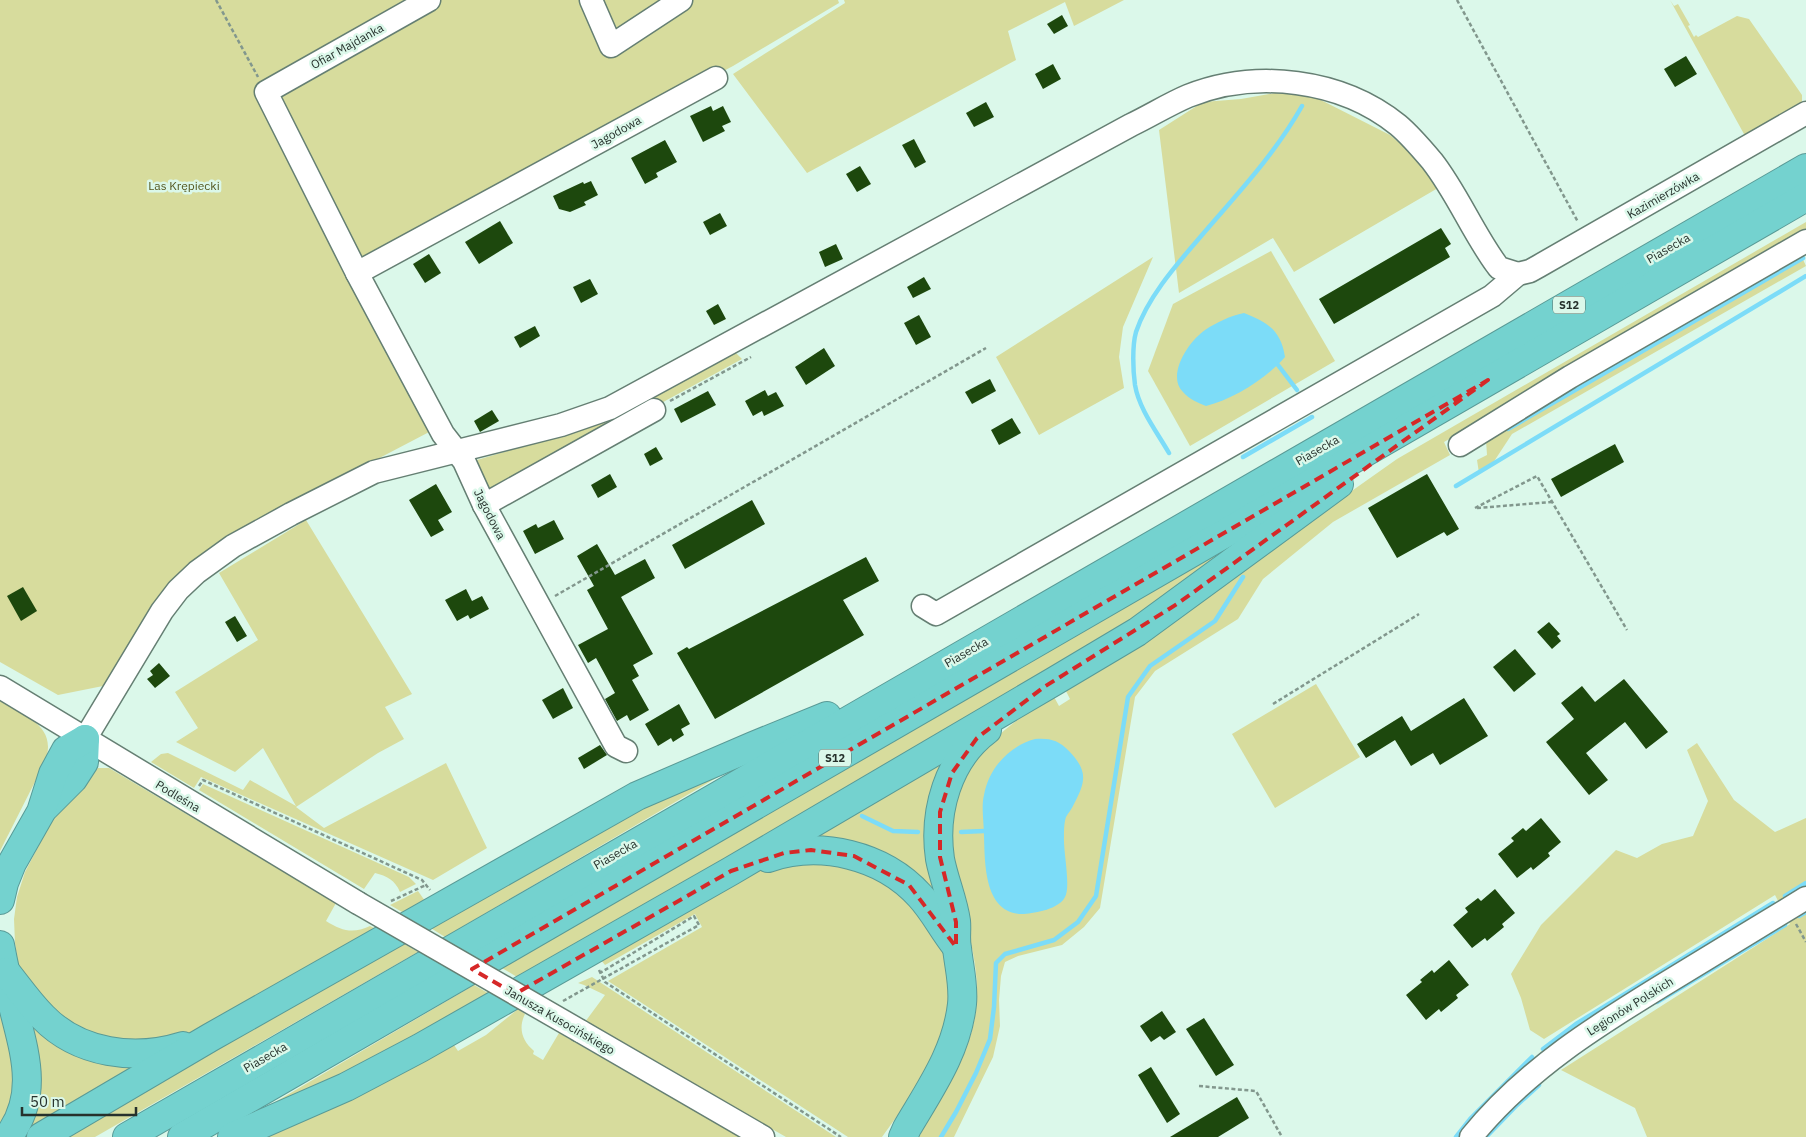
<svg xmlns="http://www.w3.org/2000/svg" width="1806" height="1137" font-family="'IBM Plex Sans',sans-serif">
<rect width="100%" height="100%" fill="#dbf8ea"/>
<!-- green -->
<g fill="#d7dc9d">
<polygon points="0,0 838,0 839,3 733,66 349,270 433,430 213,545 162,594 103,686 58,695 0,662"/>
<polygon points="844,0 1124,0 1074,26 1065,2 1008,31 1016,60 807,173 733,74 845,3"/>
<polygon points="1670,0 1674,6 1678,4 1690,25 1688,26 1694,37 1696,35 1698,37 1737,16 1749,19 1802,95 1802,101 1797,110 1748,136 1744,134"/>
<polygon points="1275,93 1313,96 1390,135 1417,158 1438,188 1294,272 1273,238 1179,293 1159,130 1203,102 1241,99"/>
<path d="M1806,222V233L1444,442L1450,455L1333,522L1263,579L1238,619L1155,671L1135,697L1100,908L1084,927L1062,945L1018,956L1005,962L1001,976L999,1000L1000,1026L993,1057L954,1137H919C945,1087 977,1050 977,991C977,951 962,915 955,876C953,865 949,830 950,819C957,761 1008,725 1053,695L1059,706L1070,699L1065,689L1125,655L1178,620L1322,512L1397,459Z"/>
<polygon points="1271,251 1335,361 1190,446 1148,371 1173,304"/>
<polygon points="1800,253 1806,266 1512,434 1491,466 1479,473 1477,460 1487,455 1486,440"/>
<polygon points="1153,257 1123,327 1119,357 1124,388 1039,435 996,357"/>
<polygon points="735,352 742,359 489,497 477,460 601,423"/>
<polygon points="306,520 412,694 385,707 404,739 378,753 296,807 324,828 446,763 487,848 433,880 201,777 194,788 151,762 161,754 168,753 243,790 250,780 296,806 263,748 235,772 176,742 198,728 175,692 258,640 219,573"/>
<polygon points="1216,554 1220,561 1139,617 522,980 502,968"/>
<polygon points="1316,684 1360,757 1275,808 1232,734"/>
<path d="M0,701C26,717 58,726 45,762L0,851Z"/>
<polygon points="1697,743 1734,800 1775,832 1806,818 1806,1137 1647,1137 1635,1108 1561,1070 1790,924 1775,895 1544,1039 1530,1030 1521,998 1511,974 1541,925 1616,850 1637,858 1662,844 1693,836 1708,801 1687,750"/>
<polygon points="950,751 942,907 807,839"/>
<polygon points="735,767 445,937 426,925 628,811"/>
<path d="M98,768H109L336,903L326,921C342,931 353,934 370,926L380,931L187,1037L108,1042L58,1017L27,982L18,964L15,943L14,919L17,897L25,872L50,824L71,794L86,775Z"/>
<path d="M203,784L409,877L416,884L400,892C395,880 387,876 375,873L364,889L199,790Z"/>
<polygon points="789,860 848,864 897,886 940,941 946,962 949,999 947,1015 938,1049 915,1091 882,1137 848,1137 608,981 702,927 695,914 605,965 597,955 736,879"/>
<polygon points="418,891 425,901 409,916 390,905"/>
<polygon points="399,941 418,952 95,1137 56,1137"/>
<polygon points="592,977 836,1137 786,1137 585,1022 605,995 584,985 578,983"/>
<polygon points="474,985 493,996 388,1057 243,1121"/>
<path d="M0,1008C10,1051 24,1084 0,1125Z"/>
<path d="M518,1009L525,1014C518,1028 522,1041 534,1051L533,1054L543,1060L559,1033L741,1137H266L291,1127L398,1069L454,1045L458,1051L486,1035Z"/>
<path d="M27,1021C56,1045 81,1063 120,1067C127,1068 135,1067 143,1066L22,1136Z"/>
</g>
<!-- water -->
<g fill="#7cdcf8">
<path d="M1244,313C1267,322 1281,330 1285,357C1266,379 1233,399 1206,406C1198,403 1189,399 1183,392C1166,375 1189,341 1205,330C1217,322 1230,316 1244,313Z"/>
<path d="M1035,739C1050,738 1058,740 1069,751C1088,771 1086,781 1074,804C1072,809 1068,813 1066,817C1064,823 1064,831 1064,836C1063,851 1071,886 1065,897C1059,909 1036,913 1024,914C984,915 985,864 984,836C984,823 981,807 984,795C989,768 1009,746 1035,739Z"/>
</g>
<g fill="none" stroke-linecap="round" stroke-linejoin="round">
<!-- stream -->
<g stroke="#7cdcf8" stroke-width="4.5">
<polyline points="1278,365 1297,390"/>
<polyline points="1508,429 1803,258"/>
<path d="M1169,453C1157,432 1139,409 1135,385C1133,371 1132,346 1136,332C1148,296 1178,263 1202,235C1238,193 1275,154 1302,106"/>
<polyline points="1243,457 1312,417"/>
<polyline points="1456,486 1806,276"/>
<polyline points="862,816 893,831 918,832"/>
<polyline points="961,832 984,831"/>
<polyline points="1785,896 1806,883"/>
<polyline points="1799,916 1806,912"/>
<polyline points="1657,1002 1785,925"/>
<polyline points="1543,1049 1576,1024 1773,903"/>
<polyline points="941,1137 956,1112 976,1073 990,1039 994,1007 996,963 1005,954 1054,940 1078,922 1096,896 1128,697 1150,666 1215,621 1243,577"/>
<polyline points="1456,1137 1471,1118 1532,1057"/>
<polyline points="1486,1137 1517,1105 1539,1085"/>
</g>
</g>
<!-- building -->
<g fill="#1d480d">
<polygon points="1062,15 1068,26 1054,34 1047,24"/>
<polygon points="1686,56 1697,74 1675,87 1664,69"/>
<polygon points="1053,64 1061,79 1043,89 1035,74"/>
<polygon points="986,102 994,117 974,127 966,113"/>
<polygon points="711,106 713,111 723,106 731,122 722,126 725,131 703,142 690,116"/>
<polygon points="914,139 926,162 915,168 902,145"/>
<polygon points="665,140 677,162 656,173 658,177 645,184 631,158"/>
<polygon points="860,166 871,184 857,192 846,174"/>
<polygon points="591,181 598,195 584,202 586,205 570,212 559,209 553,196 583,182 584,184"/>
<polygon points="720,213 727,226 710,235 703,222"/>
<polygon points="500,221 513,243 479,264 465,242"/>
<polygon points="1441,228 1451,244 1445,248 1450,257 1334,324 1319,299"/>
<polygon points="836,244 843,259 825,267 819,252"/>
<polygon points="429,254 441,273 425,283 413,264"/>
<polygon points="924,277 931,289 913,298 907,287"/>
<polygon points="590,279 598,294 581,303 573,287"/>
<polygon points="718,304 726,319 714,325 706,311"/>
<polygon points="919,315 931,337 916,345 904,323"/>
<polygon points="535,326 540,336 520,348 514,337"/>
<polygon points="824,348 835,366 806,385 795,367"/>
<polygon points="990,379 996,391 972,404 965,392"/>
<polygon points="765,390 768,396 776,392 784,406 764,416 762,411 753,416 745,401"/>
<polygon points="708,391 716,405 681,423 674,409"/>
<polygon points="492,410 499,421 480,432 474,421"/>
<polygon points="1012,418 1021,433 999,445 991,430"/>
<polygon points="1615,444 1624,462 1561,497 1551,479"/>
<polygon points="656,447 663,459 650,466 644,454"/>
<polygon points="610,474 617,487 598,498 591,485"/>
<polygon points="1427,474 1459,529 1447,536 1444,532 1397,558 1368,508"/>
<polygon points="436,484 452,512 438,520 444,530 431,537 409,500"/>
<polygon points="752,500 765,524 685,569 672,545"/>
<polygon points="554,520 564,539 535,554 523,531 536,524 538,528"/>
<polygon points="597,544 615,575 645,559 655,578 621,597 653,654 633,665 639,676 632,680 649,710 630,721 627,715 617,721 605,699 615,693 596,658 588,663 578,645 608,629 587,590 594,586 577,556"/>
<polygon points="866,557 879,581 843,600 864,635 715,719 677,653 687,647 689,649"/>
<polygon points="23,587 37,611 21,621 7,596"/>
<polygon points="466,589 472,601 482,596 489,609 470,619 468,615 457,621 445,600"/>
<polygon points="235,616 247,636 237,642 225,622"/>
<polygon points="1549,622 1560,634 1557,636 1561,641 1552,649 1537,632"/>
<polygon points="1515,649 1536,674 1514,692 1493,667"/>
<polygon points="159,663 170,676 155,688 147,679 153,675 150,671"/>
<polygon points="1624,679 1668,732 1646,749 1625,722 1586,753 1608,780 1589,795 1546,742 1574,719 1561,703 1582,686 1595,702"/>
<polygon points="563,688 573,708 553,719 542,700"/>
<polygon points="1464,698 1488,736 1440,765 1433,753 1411,766 1395,740 1366,758 1357,744 1402,716 1411,731"/>
<polygon points="679,704 690,724 681,729 684,735 673,742 671,738 658,746 645,724"/>
<polygon points="600,745 607,755 584,769 578,758"/>
<polygon points="1541,818 1561,842 1548,853 1550,856 1533,870 1531,867 1517,878 1498,854 1514,841 1511,838 1523,828 1526,831"/>
<polygon points="1495,889 1515,913 1502,924 1504,927 1487,941 1485,938 1472,948 1453,925 1468,912 1465,908 1478,898 1481,901"/>
<polygon points="1449,960 1469,985 1456,995 1458,998 1441,1012 1439,1009 1426,1020 1406,995 1422,982 1420,980 1432,970 1434,973"/>
<polygon points="1162,1011 1176,1032 1164,1040 1160,1036 1151,1042 1140,1026"/>
<polygon points="1204,1018 1234,1065 1216,1076 1186,1029"/>
<polygon points="1151,1067 1180,1114 1167,1123 1138,1075"/>
<polygon points="1237,1097 1249,1118 1218,1137 1170,1137"/>
</g>
<g fill="none" stroke-linecap="round" stroke-linejoin="round">
<!-- minor casing -->
<g stroke="#657f73" stroke-width="25">
<g id="minor">
<polyline points="591,0 611,46 681,0"/>
<polyline points="357,273 266,92 429,0"/>
<polyline points="1460,445 1570,377 1806,241"/>
<polyline points="484,505 654,410"/>
<polyline points="923,606 936,614 1492,296 1518,274 1530,271 1539,266 1806,113"/>
<polyline points="0,687 358,903"/>
<path d="M85,739L162,611L178,590L197,572L233,546L291,514L374,472L561,425L610,408L1131,125C1150,116 1169,104 1188,96C1256,69 1341,79 1398,125C1410,135 1421,148 1432,161C1457,193 1472,231 1496,264L1499,268L1518,274"/>
<polyline points="626,751 616,746 484,505 464,461 443,434 357,273 716,78"/>
<polyline points="580,1031 763,1137"/>
<path d="M1471,1137C1526,1069 1599,1024 1673,979C1717,952 1762,925 1806,898"/>
</g>
</g>
<!-- highway casing -->
<g stroke="#599a96" stroke-width="30">
<g id="highway">
<polyline points="45,807 73,779 84,762 85,739"/>
<path d="M768,858C820,840 883,855 920,896C934,911 943,930 956,946"/>
<polyline points="0,900 4,883 12,863 41,812 53,774 66,750 85,739"/>
<path d="M0,945C4,967 9,989 14,1010C25,1054 39,1096 8,1137"/>
<path d="M6,972C18,987 29,1003 43,1017C79,1054 135,1061 183,1046"/>
<polyline points="41,1137 211,1037 637,796 753,746 827,716"/>
<polyline points="127,1137 1806,168"/>
<polyline points="182,1137 1806,197"/>
<polyline points="232,1137 346,1087 420,1048 731,871 1053,682 1137,632 1339,484"/>
<path d="M903,1137L907,1128C930,1089 957,1051 962,1004C964,985 959,967 957,948C955,939 957,930 956,921C953,900 944,880 940,859C933,812 948,759 987,730"/>
</g>
</g>
<!-- path -->
<g stroke="#82978d" stroke-width="2.5" stroke-dasharray="4 2.5" stroke-linecap="butt">
<polyline points="216,0 258,77"/>
<polyline points="1457,0 1578,222"/>
<polyline points="670,401 751,357"/>
<polyline points="1475,508 1537,476 1627,630"/>
<polyline points="1477,508 1552,502"/>
<polyline points="555,596 986,348"/>
<polyline points="1273,704 1419,614"/>
<polyline points="199,786 203,780 422,880 430,890"/>
<polyline points="391,901 426,885"/>
<polyline points="1796,924 1806,942"/>
<polyline points="599,970 605,982 841,1137"/>
<polyline points="1199,1086 1256,1091 1282,1137"/>
</g>
<!-- minor -->
<use href="#minor" stroke="#fff" stroke-width="22"/>
<!-- highway -->
<use href="#highway" stroke="#74d2cf" stroke-width="28"/>
<!-- minor-bridge casing -->
<g stroke="#657f73" stroke-width="25" stroke-linecap="butt">
<polyline id="minor-bridge" points="358,903 580,1031"/>
</g>
<!-- path-bridge -->
<polyline stroke="#82978d" stroke-width="2.5" stroke-dasharray="4 2.5" stroke-linecap="butt" points="563,1001 699,925 694,916 600,973"/>
<!-- minor-bridge -->
<use href="#minor-bridge" stroke="#fff" stroke-width="22"/>
</g>
<!-- marked area -->
<path fill="none" stroke="#d62828" stroke-width="4" stroke-dasharray="10 6" stroke-linejoin="round" d="M1488,380L1177,604L1044,687L977,738L952,773L940,812V857L956,922V947L909,885L854,856L811,850L784,853L731,871L515,994L472,969Z"/>
<g text-anchor="middle" dominant-baseline="central" stroke-width="5" stroke-linejoin="round" paint-order="stroke">
<!-- shield labels -->
<g fill="#dbf8ea" stroke="#5c6d65" stroke-width="1">
<rect x="1553" y="296.5" width="32" height="17" rx="4"/>
<rect x="819" y="749.5" width="32" height="17" rx="4"/>
</g>
<g font-size="11" font-weight="bold" fill="#26312c">
<text x="1569" y="305">S12</text>
<text x="835" y="758">S12</text>
</g>
<!-- street labels -->
<g font-size="12" fill="#26312c" stroke="#dbf8ea">
<text transform="translate(347 46) rotate(-29)">Ofiar Majdanka</text>
<text transform="translate(616 132) rotate(-29)">Jagodowa</text>
<text transform="translate(1663 195) rotate(-30)">Kazimierzówka</text>
<text transform="translate(1668 248) rotate(-30)">Piasecka</text>
<text transform="translate(1317 450) rotate(-30)">Piasecka</text>
<text transform="translate(490 514) rotate(63)">Jagodowa</text>
<text transform="translate(966 652) rotate(-30)">Piasecka</text>
<text transform="translate(178 796) rotate(31)">Podleśna</text>
<text transform="translate(615 854) rotate(-30)">Piasecka</text>
<text transform="translate(1630 1006) rotate(-32)">Legionów Polskich</text>
<text transform="translate(560 1020) rotate(30)">Janusza Kusocińskiego</text>
<text transform="translate(265 1057) rotate(-30)">Piasecka</text>
</g>
<!-- park labels -->
<g font-size="12" fill="#53561e" stroke="#dbf8ea">
<text x="184" y="185">Las Krępiecki</text>
</g>
</g>
<!-- scale -->
<path d="M22 1107v8h114v-8" fill="none" stroke="#26312c" stroke-width="2.5"/>
<text x="30" y="1107" font-size="15" fill="#26312c" stroke="#dbf8ea" stroke-width="4" paint-order="stroke">50 m</text>
</svg>
